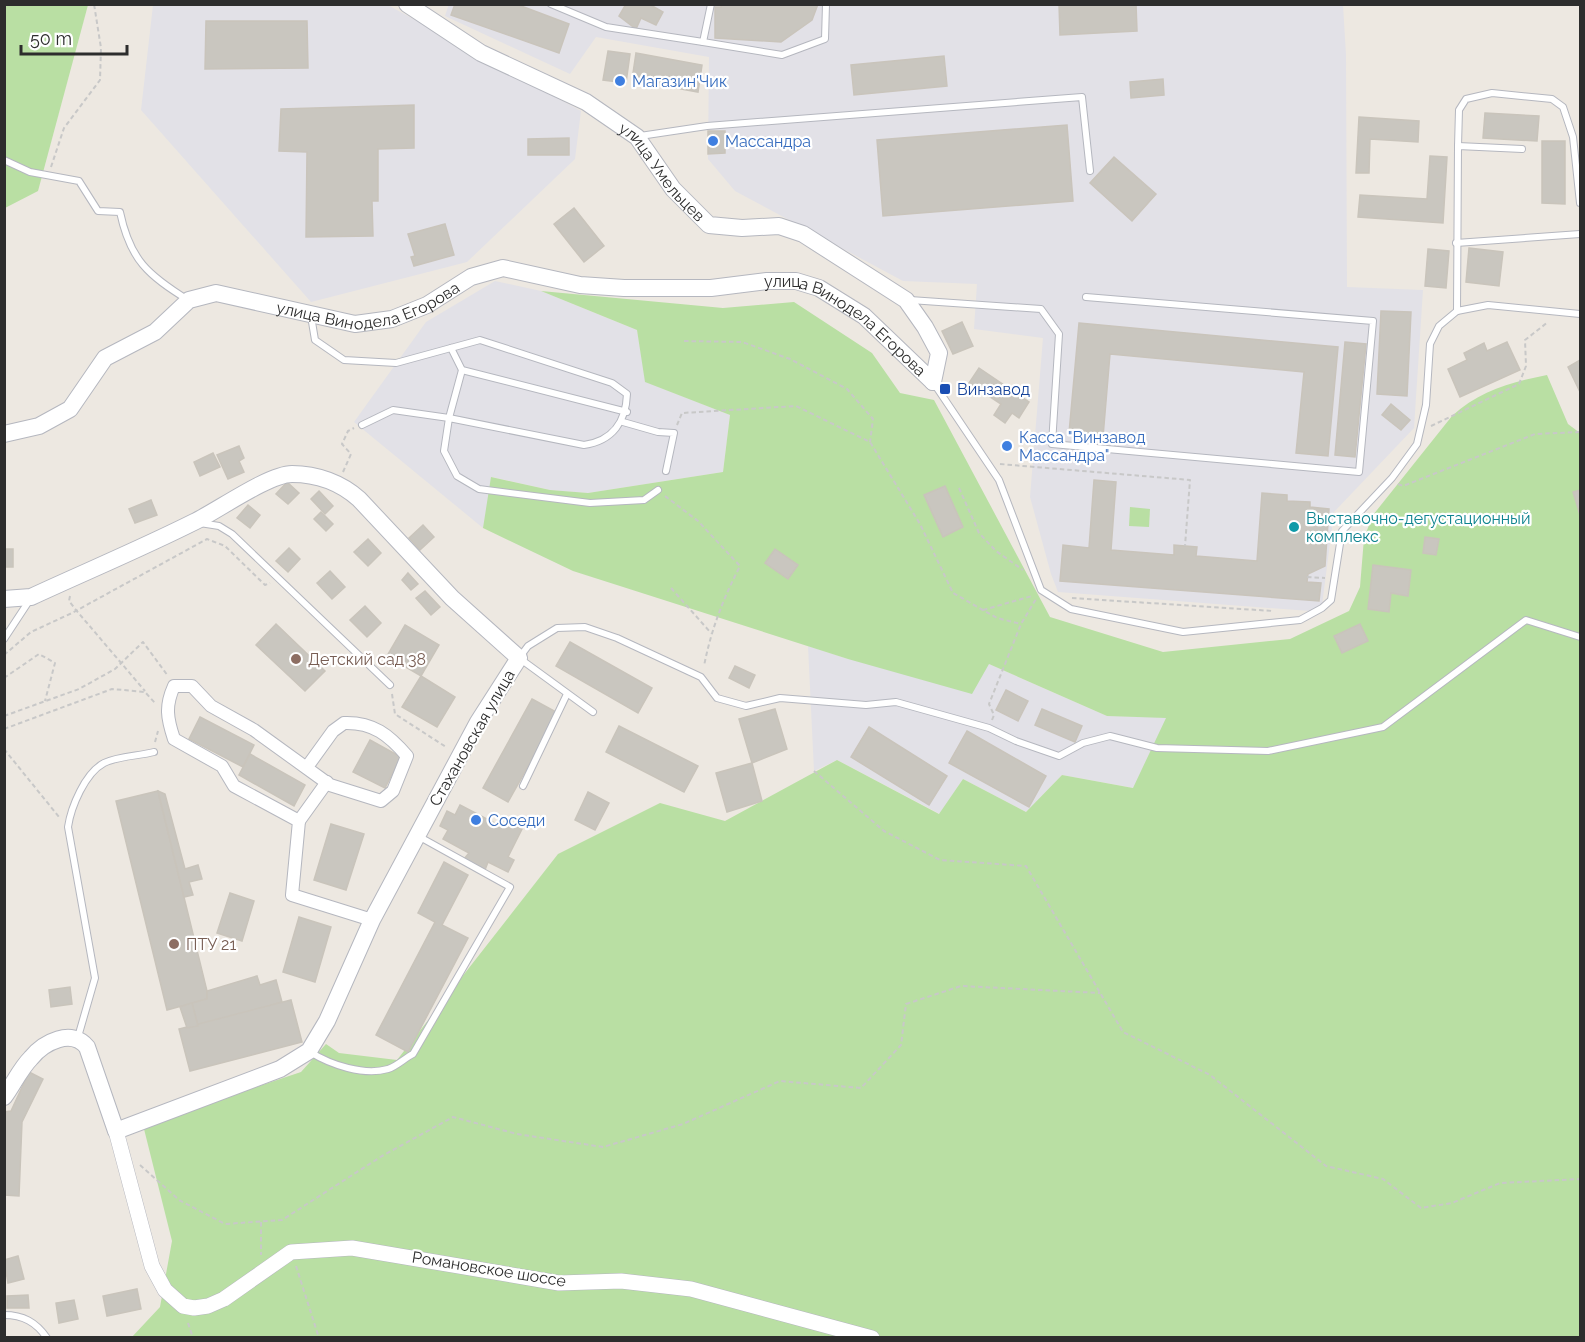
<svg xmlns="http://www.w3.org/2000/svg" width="1585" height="1342" font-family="Raleway,sans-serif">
<rect width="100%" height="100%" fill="#ede8e1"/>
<!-- industrial -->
<g fill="#e2e1e7">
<polygon points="386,4 581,111 575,159 467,262 311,302 141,110 153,5"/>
<polygon points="449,4 1343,5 1346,55 1347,287 1423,290 1414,428 1334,512 1322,605 1310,611 1058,592 1051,574 1030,497 1043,338 974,329 977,284 903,281 735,191 708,159 709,57 596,37 570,74 445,16"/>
<polygon points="495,281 541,291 637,330 646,382 730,415 723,472 588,493 550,490 492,477 483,528 354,422 426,322"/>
<polygon points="808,646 848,659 989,664 1107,716 1167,717 1134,788 1062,775 1026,812 963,779 940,814 837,760 814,771"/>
</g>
<!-- green -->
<g fill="#b9dfa3">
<polygon points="5,5 88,5 38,191 5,208"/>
<path d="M541,291L723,308L794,302L872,353L900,393L934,400L1050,617L1163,652L1290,639L1349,611L1360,587L1364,538L1373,515L1452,416C1479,391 1511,382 1547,375L1568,424L1580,433V1337L131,1338L160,1307L172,1241L143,1125L301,1072L326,1044L339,1053L397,1060L558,854L660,803L725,821L837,760L939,814L963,779L1026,812L1062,775L1133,788L1166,718L1107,716L989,664L972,694L848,659L573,571L483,528L491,477L550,490L588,493L723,472L730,415L645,382L637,330Z"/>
<polygon points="1130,507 1150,509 1149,527 1129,526"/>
</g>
<!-- building -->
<g fill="#c9c6bf" stroke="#c9c4bb" stroke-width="1.5">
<polygon points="455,4 516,4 569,24 559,53 451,15"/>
<polygon points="626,4 649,4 663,12 656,25 641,18 636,29 619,16"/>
<polygon points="721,4 757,5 818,4 812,20 781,42 715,38 715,7 721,7"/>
<polygon points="1059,4 1136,4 1137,31 1060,35"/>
<polygon points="206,21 307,21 308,68 205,69"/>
<polygon points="608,51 630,54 626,83 603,80"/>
<polygon points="636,53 702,65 698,92 632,80"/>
<polygon points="944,56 947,86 854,95 851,65"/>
<polygon points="1163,79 1164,95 1131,98 1130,82"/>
<polygon points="414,105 414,148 378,149 378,201 372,201 373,236 306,237 307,152 279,151 281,109"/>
<polygon points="1485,113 1539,116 1537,141 1483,138"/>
<polygon points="1359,117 1419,121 1418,142 1370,139 1369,173 1356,173"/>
<polygon points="1067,125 1073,201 883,216 877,140"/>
<polygon points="708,131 725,131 725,153 708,154"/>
<polygon points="569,138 569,155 528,155 528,139"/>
<polygon points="1542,141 1565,141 1565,204 1542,203"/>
<polygon points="1430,156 1447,157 1443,223 1358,217 1360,195 1427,199"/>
<polygon points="1114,157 1156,194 1132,221 1090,183"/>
<polygon points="574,208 604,246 584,262 554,224"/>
<polygon points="445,224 454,255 414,266 411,257 415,256 408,234"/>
<polygon points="1469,248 1503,252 1499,286 1466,282"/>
<polygon points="1428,249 1449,251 1446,288 1425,286"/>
<polygon points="1381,311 1411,312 1407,396 1377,394"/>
<polygon points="962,322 973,346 953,354 942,331"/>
<polygon points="1079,323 1338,347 1328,456 1296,453 1304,372 1110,354 1103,437 1069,433"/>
<polygon points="1345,342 1366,344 1355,457 1335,455"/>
<polygon points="1507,342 1520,370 1460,397 1448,369 1467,360 1464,353 1484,343 1487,351"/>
<polygon points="1580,360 1580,392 1568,367"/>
<polygon points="979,368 1029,402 1019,418 1012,413 1005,423 994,415 1001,404 969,383"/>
<polygon points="1391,404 1410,420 1401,430 1382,415"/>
<polygon points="239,446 244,458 239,461 244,472 228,479 217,455"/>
<polygon points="213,453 220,467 200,476 194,462"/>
<polygon points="1094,480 1116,482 1111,550 1174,555 1174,545 1197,547 1196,556 1257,561 1262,493 1287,495 1287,501 1310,502 1310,507 1329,509 1325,566 1308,574 1307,582 1321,583 1319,601 1060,581 1063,545 1089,548"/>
<polygon points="287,482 299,493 288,504 276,494"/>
<polygon points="945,486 963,527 943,537 924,495"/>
<polygon points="1580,490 1580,515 1573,492"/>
<polygon points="319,491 333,506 325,514 311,499"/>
<polygon points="151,500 157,515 135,523 129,509"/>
<polygon points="248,505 260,515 250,528 237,518"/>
<polygon points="321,512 333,524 326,531 314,519"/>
<polygon points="423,525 434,537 420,550 409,538"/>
<polygon points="1425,537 1439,539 1436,555 1423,553"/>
<polygon points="368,539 381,553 368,566 354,552"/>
<polygon points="289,548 300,559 288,572 276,561"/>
<rect x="4" y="549" width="9" height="18"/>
<polygon points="775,549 798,565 788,579 765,563"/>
<polygon points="1373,565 1411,570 1408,596 1391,593 1389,612 1368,609"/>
<polygon points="330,571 345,587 332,599 317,583"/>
<polygon points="408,573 418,584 411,590 402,580"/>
<polygon points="425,591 440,607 431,615 416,598"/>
<polygon points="365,606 381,623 367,637 350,620"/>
<polygon points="276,624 325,671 305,691 256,645"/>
<polygon points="1360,624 1368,641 1342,653 1334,636"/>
<polygon points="405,625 439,645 421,676 387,656"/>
<polygon points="570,642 652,688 638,713 556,666"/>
<polygon points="735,666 755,675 749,688 729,678"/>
<polygon points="421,676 455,697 437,727 402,707"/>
<polygon points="1006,690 1028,701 1018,721 996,710"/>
<polygon points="532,699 558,713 508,802 483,788"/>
<polygon points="775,709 787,749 752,763 739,719"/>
<polygon points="1042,709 1082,726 1075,742 1035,725"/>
<polygon points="200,717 254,745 243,767 189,739"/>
<polygon points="619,726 698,766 684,792 606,752"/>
<polygon points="869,727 947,776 929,805 851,757"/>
<polygon points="967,731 1046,776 1029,807 949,763"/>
<polygon points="370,740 401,757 385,788 353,772"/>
<polygon points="250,754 305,785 294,806 239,775"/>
<polygon points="752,763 762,801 727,812 716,773"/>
<polygon points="158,791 207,991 207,999 167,1010 116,801"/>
<polygon points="158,791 165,794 185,869 198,865 202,879 189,882 193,895 184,897"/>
<polygon points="588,792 609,803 595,830 575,820"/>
<polygon points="460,805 504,828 508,822 522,829 508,857 514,860 508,872 488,862 485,870 464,859 469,853 443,839 448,830 440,826 447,811 455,815"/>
<polygon points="331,824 364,834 346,890 314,880"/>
<polygon points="444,862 468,875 442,925 468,938 408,1052 376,1035 435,922 418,913"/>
<polygon points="230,893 254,901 242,941 217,933"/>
<polygon points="299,917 331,927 315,982 283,972"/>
<polygon points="257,976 260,985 276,980 282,1002 198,1026 192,1003 207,999 207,991"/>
<polygon points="70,987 72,1004 51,1007 49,990"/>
<polygon points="291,1000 302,1042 190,1071 179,1029"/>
<polygon points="192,1003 198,1026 187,1028 180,1007"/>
<polygon points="29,1072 43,1079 22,1122 19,1196 4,1195 4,1112 11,1111"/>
<polygon points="18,1256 24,1279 8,1283 4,1260"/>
<polygon points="137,1289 141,1309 107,1316 103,1296"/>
<polygon points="28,1295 29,1308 7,1308 7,1296"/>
<polygon points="74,1300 78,1319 59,1323 56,1303"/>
</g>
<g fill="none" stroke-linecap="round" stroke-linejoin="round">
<!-- service casing -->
<g stroke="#b5b7bf" stroke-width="8">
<g id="service">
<polyline points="551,4 606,27 703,42 711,4"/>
<polyline points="703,42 782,55 825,39 826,4"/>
<polyline points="640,136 707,126 1082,97 1090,171"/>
<polyline points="1458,146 1459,110 1466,99 1492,93 1552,99 1563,107 1573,137 1580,203"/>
<path d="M4,160L30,172L79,181L98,211L120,212C130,260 148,275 188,300"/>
<polyline points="1456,243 1580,234"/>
<polyline points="910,300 1041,309 1059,334 1052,444 1359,472 1373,321 1086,297"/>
<polyline points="1457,311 1458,146 1522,149"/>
<path d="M311,316L315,340L344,360L396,363L480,340L612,383L627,394C626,421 613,441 584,445L449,418L444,451L457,476L479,489L590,503L644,500L658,490"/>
<polyline points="451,348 462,370 627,412"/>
<polyline points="933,382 999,480 1041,590 1071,609 1183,632 1300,620 1322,608 1331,600 1342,531 1392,478 1417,444 1426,405 1430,344 1439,326 1457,311 1488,305 1580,314"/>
<polyline points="623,422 658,432 674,433 666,471"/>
<polyline points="362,425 393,410 449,418 462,370"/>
<polyline points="200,523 219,526 232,534 390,685"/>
<polyline points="4,639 29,601"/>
<polyline points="593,712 519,658 528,646 557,628 585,627 617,638 701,677 717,698 746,706 780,698 866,705 896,702 989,728 1016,741 1059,756 1083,743 1110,736 1157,748 1268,751 1383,727 1526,620 1580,637"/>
<polyline points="523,786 567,694"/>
<path d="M78,1037L95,978L68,827C71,807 85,773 104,763C118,756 139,756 154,752"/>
<path d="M310,1052C331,1065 364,1076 388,1069C396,1067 405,1058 413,1054L510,887L418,836"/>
<path d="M4,1315C23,1315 36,1322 47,1338"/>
</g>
</g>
<!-- minor casing -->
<g stroke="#b5b7bf" stroke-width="14">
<g id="minor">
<path d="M307,767L333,731L344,723C373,722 389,735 407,756L393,791L381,801L330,785L254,730L211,706L192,686H174C165,706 167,718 174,739L222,766L234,786L299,821L292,895L372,920"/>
<polyline points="299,821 327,782"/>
</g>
</g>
<!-- tertiary casing -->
<g stroke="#b5b7bf" stroke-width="16">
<polyline id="tertiary" points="116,1131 152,1266 165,1290 183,1306 194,1308 208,1306 224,1299 291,1252 352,1248 559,1283 621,1281 691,1289 872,1338"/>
</g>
<!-- secondary casing -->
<g stroke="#b5b7bf" stroke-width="18">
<g id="secondary">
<path id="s1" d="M407,4L481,53L586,102L637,137L673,189L709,225L742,228L779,226L803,234L906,300L925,327L939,353L933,382"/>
<path id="s2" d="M4,434L39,426L70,409L105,358L155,332L189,300L216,293L355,324L392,319L427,305L471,277L503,268L580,285L624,288H711L767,281H796L819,288L864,316L933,382"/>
<path d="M4,599L31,597C85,572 140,549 194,522C217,511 269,474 292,474C317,474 341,483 359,499L452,598L519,658L478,722L432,808L372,920L327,1021L309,1051L280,1069L116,1131L87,1047C72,1028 44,1042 31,1058C20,1069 13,1085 4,1097"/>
</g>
</g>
<!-- path -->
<g stroke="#c8c8c8" stroke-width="2" stroke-dasharray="4.5 3" stroke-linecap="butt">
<polyline points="51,167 64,128 100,80 101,48 94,4"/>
<polyline points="684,341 742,342 790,359 847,389 873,419 870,442"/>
<polyline points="677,425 682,413 796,406 870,442 920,524 953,593 997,618 1021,624"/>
<polyline points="1431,426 1519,384 1526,366 1525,340 1548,322"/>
<polyline points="1000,464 1190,480 1185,546"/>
<polyline points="343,472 351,454 342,444 348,431 354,428"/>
<polyline points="1398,484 1403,486 1535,434 1580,432"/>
<polyline points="959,488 979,533 996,551 1023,570"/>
<path d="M665,496L698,521L740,566C723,599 711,630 704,666"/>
<polyline points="1307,577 1325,578"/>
<polyline points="671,588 711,633"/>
<polyline points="70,596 69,601 76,610 145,691"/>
<polyline points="1072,598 1273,611"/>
<polyline points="983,610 1032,596"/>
<polyline points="4,655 31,632 72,613 207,539 225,546 265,585 270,583"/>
<polyline points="4,678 39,654 55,663 45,701"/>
<polyline points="392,694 395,714 446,747"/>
<polyline points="4,716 79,689 115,669 143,642 168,676"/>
<polyline points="992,720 994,715 989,704 1021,624 1036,599"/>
<polyline points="4,729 112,689 145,692 155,703"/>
<polyline points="155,742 158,731"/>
<polyline points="4,749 59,817"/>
<polyline points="814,771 884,831 940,860 1026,866 1123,1032 1210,1075 1326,1166 1383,1179 1421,1208 1452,1203 1500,1183 1580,1179"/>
<polyline points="140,1165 179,1200 225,1224 282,1220 382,1156 453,1117 517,1134 603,1147 683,1124 780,1081 861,1088 901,1045 906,1004 961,986 1100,993"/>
<polyline points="261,1222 261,1255"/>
<polyline points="296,1266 319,1338"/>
<polyline points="188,1323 193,1338"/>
</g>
<!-- service -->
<use href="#service" stroke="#fff" stroke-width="6"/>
<!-- minor -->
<use href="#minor" stroke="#fff" stroke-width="12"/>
<!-- tertiary -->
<use href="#tertiary" stroke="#fff" stroke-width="15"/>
<!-- secondary -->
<use href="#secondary" stroke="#fff" stroke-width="16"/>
</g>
<!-- markers -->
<g fill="#3f7fe0" stroke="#fff" stroke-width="2">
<circle cx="620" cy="81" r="6"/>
<circle cx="713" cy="141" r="6"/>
<circle cx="1007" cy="446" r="6"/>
<circle cx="476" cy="820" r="6"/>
</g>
<rect fill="#1a4fb4" stroke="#fff" stroke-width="2" x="939" y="383" width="12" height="12" rx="3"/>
<circle fill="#0f9aa8" stroke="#fff" stroke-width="2" cx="1294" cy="527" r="6"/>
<g fill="#8d6e63" stroke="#fff" stroke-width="2">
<circle cx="296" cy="659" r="6"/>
<circle cx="174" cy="944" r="6"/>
</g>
<g text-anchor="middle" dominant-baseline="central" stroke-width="4.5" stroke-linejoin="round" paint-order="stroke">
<!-- shop labels -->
<g font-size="16" fill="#366cbe" stroke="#fff" text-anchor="start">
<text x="632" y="81">Магазин'Чик</text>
<text x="725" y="141">Массандра</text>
<text x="1019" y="437">Касса "Винзавод<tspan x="1019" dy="18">Массандра"</tspan></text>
<text x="488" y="820">Соседи</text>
</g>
<!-- street labels -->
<g font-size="16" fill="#2d2d2d" stroke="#fff">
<text stroke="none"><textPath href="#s1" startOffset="309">улица Умельцев</textPath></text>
<text stroke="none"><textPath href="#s2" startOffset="422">улица Винодела Егорова</textPath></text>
<text stroke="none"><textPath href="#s2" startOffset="926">улица Винодела Егорова</textPath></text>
<text transform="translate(472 738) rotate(-60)">Стахановская улица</text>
<text transform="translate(489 1269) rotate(9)">Романовское шоссе</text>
</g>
<!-- transit labels -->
<g font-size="16" fill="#164399" stroke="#fff" text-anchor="start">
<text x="957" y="389">Винзавод</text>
</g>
<!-- culture labels -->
<g font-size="16" fill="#0d838f" stroke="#fff" text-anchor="start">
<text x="1306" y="518">Выставочно-дегустационный<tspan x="1306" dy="18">комплекс</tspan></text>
</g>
<!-- education labels -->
<g font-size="16" fill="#785e54" stroke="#fff" text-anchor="start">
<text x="308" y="659">Детский сад 38</text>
<text x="186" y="944">ПТУ 21</text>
</g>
</g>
<!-- border -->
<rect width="1585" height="1342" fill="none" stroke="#2d2d2d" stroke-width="12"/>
<!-- scale -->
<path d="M21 45v9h106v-9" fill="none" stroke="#2d2d2d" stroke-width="3"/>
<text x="30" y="45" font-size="18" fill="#2d2d2d" stroke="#ffffff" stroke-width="4.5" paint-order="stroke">50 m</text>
</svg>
